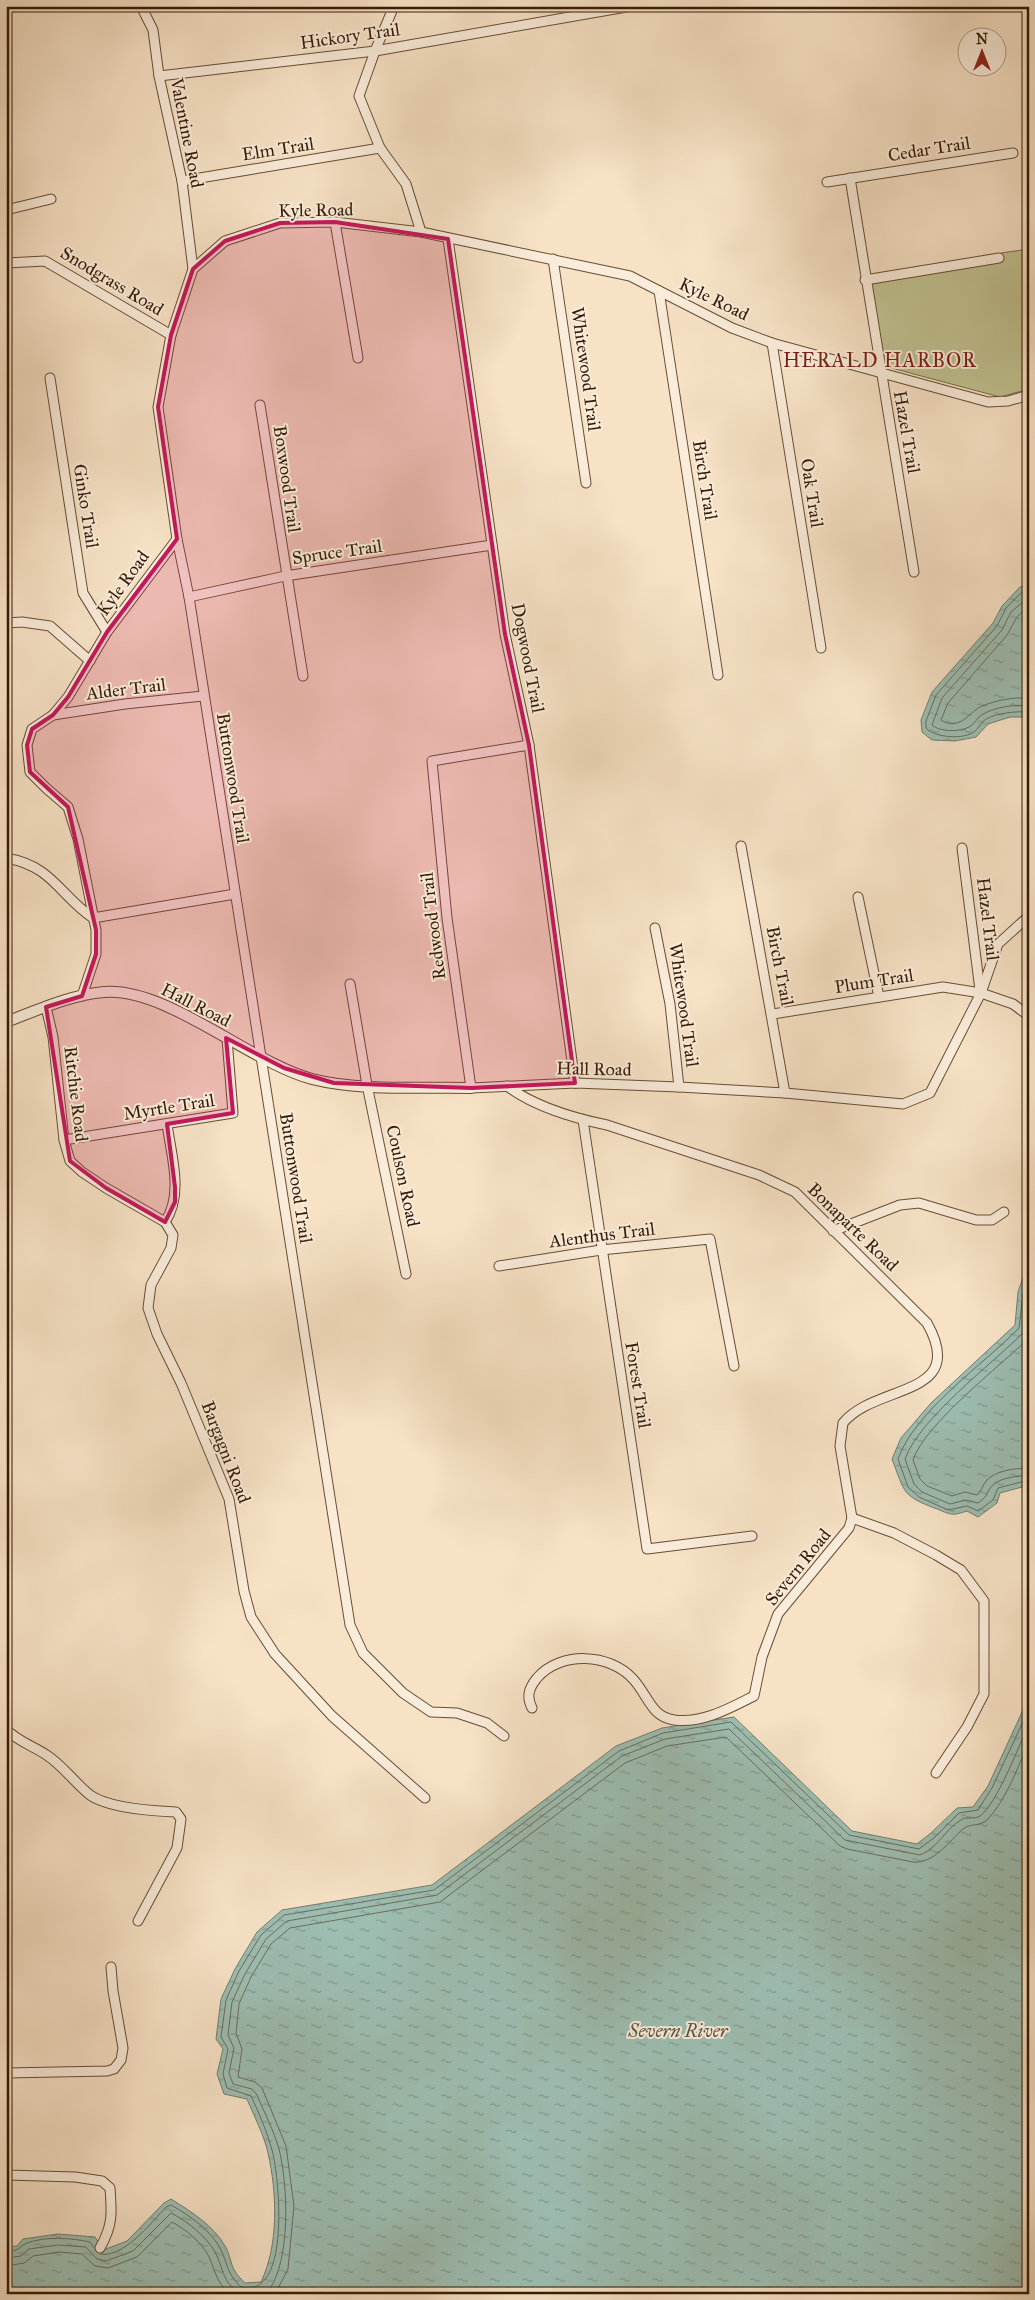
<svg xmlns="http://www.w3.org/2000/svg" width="1035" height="2300" font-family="'IM FELL Great Primer',serif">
<defs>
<pattern id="water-ripples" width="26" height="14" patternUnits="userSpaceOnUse" patternTransform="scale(1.25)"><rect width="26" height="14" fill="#9dbeb2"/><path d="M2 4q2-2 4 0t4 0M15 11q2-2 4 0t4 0" fill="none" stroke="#819a8f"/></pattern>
</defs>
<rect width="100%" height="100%" fill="#f7e2c6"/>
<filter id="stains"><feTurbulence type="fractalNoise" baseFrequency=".004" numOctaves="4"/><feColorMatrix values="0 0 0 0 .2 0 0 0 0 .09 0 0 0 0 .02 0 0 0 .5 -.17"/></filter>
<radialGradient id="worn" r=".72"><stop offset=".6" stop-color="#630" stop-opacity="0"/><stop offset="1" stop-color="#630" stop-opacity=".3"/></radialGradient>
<!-- park -->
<polygon fill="#c1c292" stroke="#7b6e4c" points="1029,249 1029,389 1000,397 884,366 870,283 1002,262 1001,253"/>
<!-- water -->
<g fill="url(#water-ripples)" stroke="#737d6d">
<polygon points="1029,585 1029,717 1010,717 988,724 976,737 955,741 932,740 922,732 921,720 932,692 993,623 1002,606 1020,587"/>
<path d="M1029,1261V1487H1022L1000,1493L997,1503L978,1517L967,1511C951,1516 952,1515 937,1509C902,1496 905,1493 892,1459L901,1438L931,1403L1015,1325L1018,1292Z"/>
<path d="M1029,1697V2294H6V2247L17,2246L23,2239L58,2234L95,2237L103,2250L127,2241L164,2203L171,2199C190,2211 213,2225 225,2246C234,2263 228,2267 245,2283L261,2282C279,2244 277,2193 268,2153C264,2135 254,2116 247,2099L224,2094L217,2074L223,2049L216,2039L221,1999L235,1969L257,1932L282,1910L432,1885L616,1746L662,1728L734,1717L852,1831L917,1844L931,1833L957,1808L973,1807L988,1786Z"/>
</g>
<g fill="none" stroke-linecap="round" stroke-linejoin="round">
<!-- shore -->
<g stroke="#696c5c" stroke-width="1">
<path d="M1029,590L1022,592L1006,608L997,626L936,695L926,721V728C935,738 965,740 975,731C979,728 981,722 986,719C997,713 1016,711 1029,712"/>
<path d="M1029,597L1011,612L1002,630L942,698L932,725C939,732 960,732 969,727C975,724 977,717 983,714C996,707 1015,704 1029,706"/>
<path d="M1029,605L1017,617L1007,635L948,703L941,720C960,732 970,711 982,706C997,700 1013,697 1029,698"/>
<path d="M1029,1277L1023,1294L1019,1328C983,1365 915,1411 898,1459L908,1487L919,1497L948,1510L967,1506L978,1511L993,1500L998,1488L1021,1482H1029"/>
<path d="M1029,1300L1027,1326L1024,1332C991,1365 920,1418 905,1459L914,1484L922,1492L950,1504L966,1500L978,1503C990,1495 986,1491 993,1485C1000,1478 1019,1475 1029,1476"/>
<path d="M1029,1338C999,1367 925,1424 913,1460L920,1479L927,1486L952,1496L965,1492L977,1495C982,1491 982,1486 986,1481C994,1471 1017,1467 1029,1469"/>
<path d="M6,2252C20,2251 18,2247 27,2243C46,2236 71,2238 90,2242L94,2248"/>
<path d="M100,2254C123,2259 152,2222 166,2207L171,2205C189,2215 212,2231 221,2250C229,2267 226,2272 241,2287C292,2300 279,2174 272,2150C267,2132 259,2113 251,2096L227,2088L223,2074L228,2049L221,2037L226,2000L239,1971L261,1935L284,1915L434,1890L619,1751L663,1733L731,1722L849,1835L919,1849L935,1837L959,1813L978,1810L992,1788L1029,1709"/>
<path d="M6,2258L21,2256L29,2249L58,2245L86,2247L97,2259L106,2261L133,2251L171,2213C187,2221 206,2236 215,2252C224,2269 222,2283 241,2294"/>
<path d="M6,2266L24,2263L33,2256L59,2252L82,2254L95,2266L108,2268L137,2257L172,2222C185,2229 203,2243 209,2257C216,2273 216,2281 229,2294"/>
<path d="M255,2294L269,2290C291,2259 288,2185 279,2149C274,2131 264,2112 257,2095L252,2089L233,2084L229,2073L234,2048L228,2035L232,2002L245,1974L266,1939L287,1921L437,1895L622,1756L665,1739L729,1729L845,1840L920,1855C938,1848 946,1828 961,1820C966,1816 974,1820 980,1816C997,1804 1019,1745 1029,1724"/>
<path d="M275,2294L288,2269L294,2206L286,2146L262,2088L255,2082L238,2077L242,2049L236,2033L239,2004L251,1977L271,1944L290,1928L440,1902L625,1763L667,1746L726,1737L840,1846L847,1849L913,1862C934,1864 949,1841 963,1829C969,1823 980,1827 987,1820C1007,1799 1017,1768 1029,1742"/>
</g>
<!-- minor casing -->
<g stroke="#664d35" stroke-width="11">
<g id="minor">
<polyline points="141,6 153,30 159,76 182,181 193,269"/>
<polyline points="394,6 375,51 359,96 380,148 406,184 421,232"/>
<polyline points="159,76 375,51 632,6"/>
<polyline points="850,178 914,572"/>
<polyline points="182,181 380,148"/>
<polyline points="827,182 1013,153"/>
<polyline points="6,210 51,199"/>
<polyline points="335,222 358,358"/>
<polyline points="448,239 505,634 529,745 575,1083"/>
<polyline points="553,259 586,483"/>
<polyline points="6,263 45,261 171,335"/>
<polyline points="865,280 999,258"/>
<polyline points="659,291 718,675"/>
<polyline points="772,343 821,648"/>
<polyline points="50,378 83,593 107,632"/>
<polyline points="260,405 303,676"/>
<polyline points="189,597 285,576 492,545"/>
<polyline points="6,623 22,622 50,626 90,661"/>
<polyline points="53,715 125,704 203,696"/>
<polyline points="529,745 432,761 447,918 471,1088 575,1083 679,1087 785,1093 903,1104 930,1093 981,993 998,944 1029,916"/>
<polyline points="741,846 785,1093"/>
<polyline points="962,848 980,990"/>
<path d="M6,858C53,866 59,895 93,918"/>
<polyline points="858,897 879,997"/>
<polyline points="93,918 235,894"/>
<polyline points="655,928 670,1004 679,1087"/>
<polyline points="350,984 367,1085 406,1274"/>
<polyline points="82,996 96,954 96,930 78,839 68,807 46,788 30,772 27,745 32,729 53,715 68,697 107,632 177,539"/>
<polyline points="46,1007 53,1037 64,1140 70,1161 82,1172 106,1188 165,1222 173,1235 171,1248 151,1285 148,1308 157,1334 181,1383 229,1499 244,1591 251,1617 275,1654 332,1716 425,1798"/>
<polyline points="773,1014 943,987 981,993 1013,1004 1029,1016"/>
<path d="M507,1086C535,1107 573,1118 607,1125L759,1175L795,1192L927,1323C969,1398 876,1383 843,1423L840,1446L852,1518L849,1528L778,1614L762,1657L754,1696C730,1708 702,1724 674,1720C651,1717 648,1695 633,1679C610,1653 560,1651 537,1678C529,1688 526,1696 532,1708"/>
<polyline points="583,1120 647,1549 752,1536"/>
<polyline points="64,1140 233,1113 227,1039"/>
<path d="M165,1222C184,1194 171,1155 167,1124"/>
<polyline points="833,1231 900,1205 919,1203 976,1220 992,1220 1004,1212"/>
<polyline points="499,1266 601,1250 710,1239 734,1366"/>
<polyline points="852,1518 894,1533 936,1555 961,1570 984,1601 984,1694 967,1727 936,1773"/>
<path d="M6,1729C18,1742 34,1746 48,1756C64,1767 75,1783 90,1795C108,1808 153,1811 176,1812L181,1819L177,1848L138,1921"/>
<polyline points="504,1736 487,1723 457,1713 431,1712 403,1693 363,1653 350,1625 189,597 177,539 158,407 171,335 193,269 225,241 280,223 335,222 421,232 630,276 732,328 772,343 988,402 1008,401 1029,395"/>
<polyline points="6,2073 107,2071 114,2069 121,2060 123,2048 113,1991 111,1967"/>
<path d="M6,2175L75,2177L102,2181L110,2188C112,2213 113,2225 100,2248"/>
</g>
</g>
<!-- tertiary casing -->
<g stroke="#664d35" stroke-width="12">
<path id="tertiary" d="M6,1022C38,1010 70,995 104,992C167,987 249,1062 312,1079C358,1091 423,1087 471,1088"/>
</g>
<!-- minor -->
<use href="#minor" stroke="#faecda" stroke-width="9"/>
<!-- tertiary -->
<use href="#tertiary" stroke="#faecda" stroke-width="10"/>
</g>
<!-- marked area -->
<path fill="#c2185b" fill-opacity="0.2" stroke="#c2185b" stroke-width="4" stroke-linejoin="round" d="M335,222L448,239L505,634L529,745L575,1083L471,1088L334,1083L284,1068L226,1038L233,1113L167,1124L175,1187V1202L165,1222L106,1188L70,1161L46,1007L82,996L96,954V930L68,807L30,772L27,745L32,729L53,715L68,697L107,632L177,539L158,407L171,335L193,269L225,241L280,223Z"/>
<g text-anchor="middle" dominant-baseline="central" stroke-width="4" stroke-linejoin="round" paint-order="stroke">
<!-- street labels -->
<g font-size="18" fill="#351b05" stroke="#faecda">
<text transform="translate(350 36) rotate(-8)">Hickory Trail</text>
<text transform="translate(187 133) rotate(79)">Valentine Road</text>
<text transform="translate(278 149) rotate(-9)">Elm Trail</text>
<text transform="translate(929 149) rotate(-9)">Cedar Trail</text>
<text transform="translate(316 210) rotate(-1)">Kyle Road</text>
<text transform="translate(112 281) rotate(31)">Snodgrass Road</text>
<text transform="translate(714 299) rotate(26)">Kyle Road</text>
<text transform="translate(586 369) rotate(82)">Whitewood Trail</text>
<text transform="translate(907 432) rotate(80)">Hazel Trail</text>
<text transform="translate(287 479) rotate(82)">Boxwood Trail</text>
<text transform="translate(705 480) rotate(81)">Birch Trail</text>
<text transform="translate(812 493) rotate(81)">Oak Trail</text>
<text transform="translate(86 506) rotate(81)">Ginko Trail</text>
<text transform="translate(337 552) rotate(-8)">Spruce Trail</text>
<text transform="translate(123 583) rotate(-54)">Kyle Road</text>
<text transform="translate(528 658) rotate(79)">Dogwood Trail</text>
<text transform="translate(126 689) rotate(-7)">Alder Trail</text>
<text transform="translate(233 778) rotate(81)">Buttonwood Trail</text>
<text transform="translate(988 919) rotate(83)">Hazel Trail</text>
<text transform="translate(433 926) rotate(-97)">Redwood Trail</text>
<text transform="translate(780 966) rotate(79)">Birch Trail</text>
<text transform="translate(874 981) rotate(-9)">Plum Trail</text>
<text transform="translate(196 1005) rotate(27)">Hall Road</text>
<text transform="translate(684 1005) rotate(82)">Whitewood Trail</text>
<text transform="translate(594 1069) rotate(1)">Hall Road</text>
<text transform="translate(76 1094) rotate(83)">Ritchie Road</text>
<text transform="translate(169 1107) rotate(-9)">Myrtle Trail</text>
<text transform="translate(403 1176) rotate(78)">Coulson Road</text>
<text transform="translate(296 1178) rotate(81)">Buttonwood Trail</text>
<text transform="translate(853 1227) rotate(44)">Bonaparte Road</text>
<text transform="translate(602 1235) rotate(-7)">Alenthus Trail</text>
<text transform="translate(638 1385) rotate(81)">Forest Trail</text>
<text transform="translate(226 1452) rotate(69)">Bargagni Road</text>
<text transform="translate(798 1567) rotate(-51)">Severn Road</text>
</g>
<!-- water labels -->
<g font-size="19" font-style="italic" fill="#595442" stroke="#faecda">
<text x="678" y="2030">Severn River</text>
</g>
<!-- quarter labels -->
<g font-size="20" letter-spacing="1" fill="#7a1f14" stroke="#faecda">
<text x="880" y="360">HERALD HARBOR</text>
</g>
</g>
<!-- margin -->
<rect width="1035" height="2300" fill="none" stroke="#f7e2c6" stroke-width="25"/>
<rect x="8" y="8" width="1020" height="2285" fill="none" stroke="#351b05" stroke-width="2.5"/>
<rect x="12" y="12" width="1010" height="2275" fill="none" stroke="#351b05"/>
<!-- north arrow -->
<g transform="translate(982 52)"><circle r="24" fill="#faecda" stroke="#ab9885"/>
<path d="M0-4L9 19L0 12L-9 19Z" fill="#8f2418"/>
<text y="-8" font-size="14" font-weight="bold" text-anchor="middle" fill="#351b05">N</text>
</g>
<rect width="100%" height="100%" filter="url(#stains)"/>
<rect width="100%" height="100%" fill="url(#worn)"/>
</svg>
